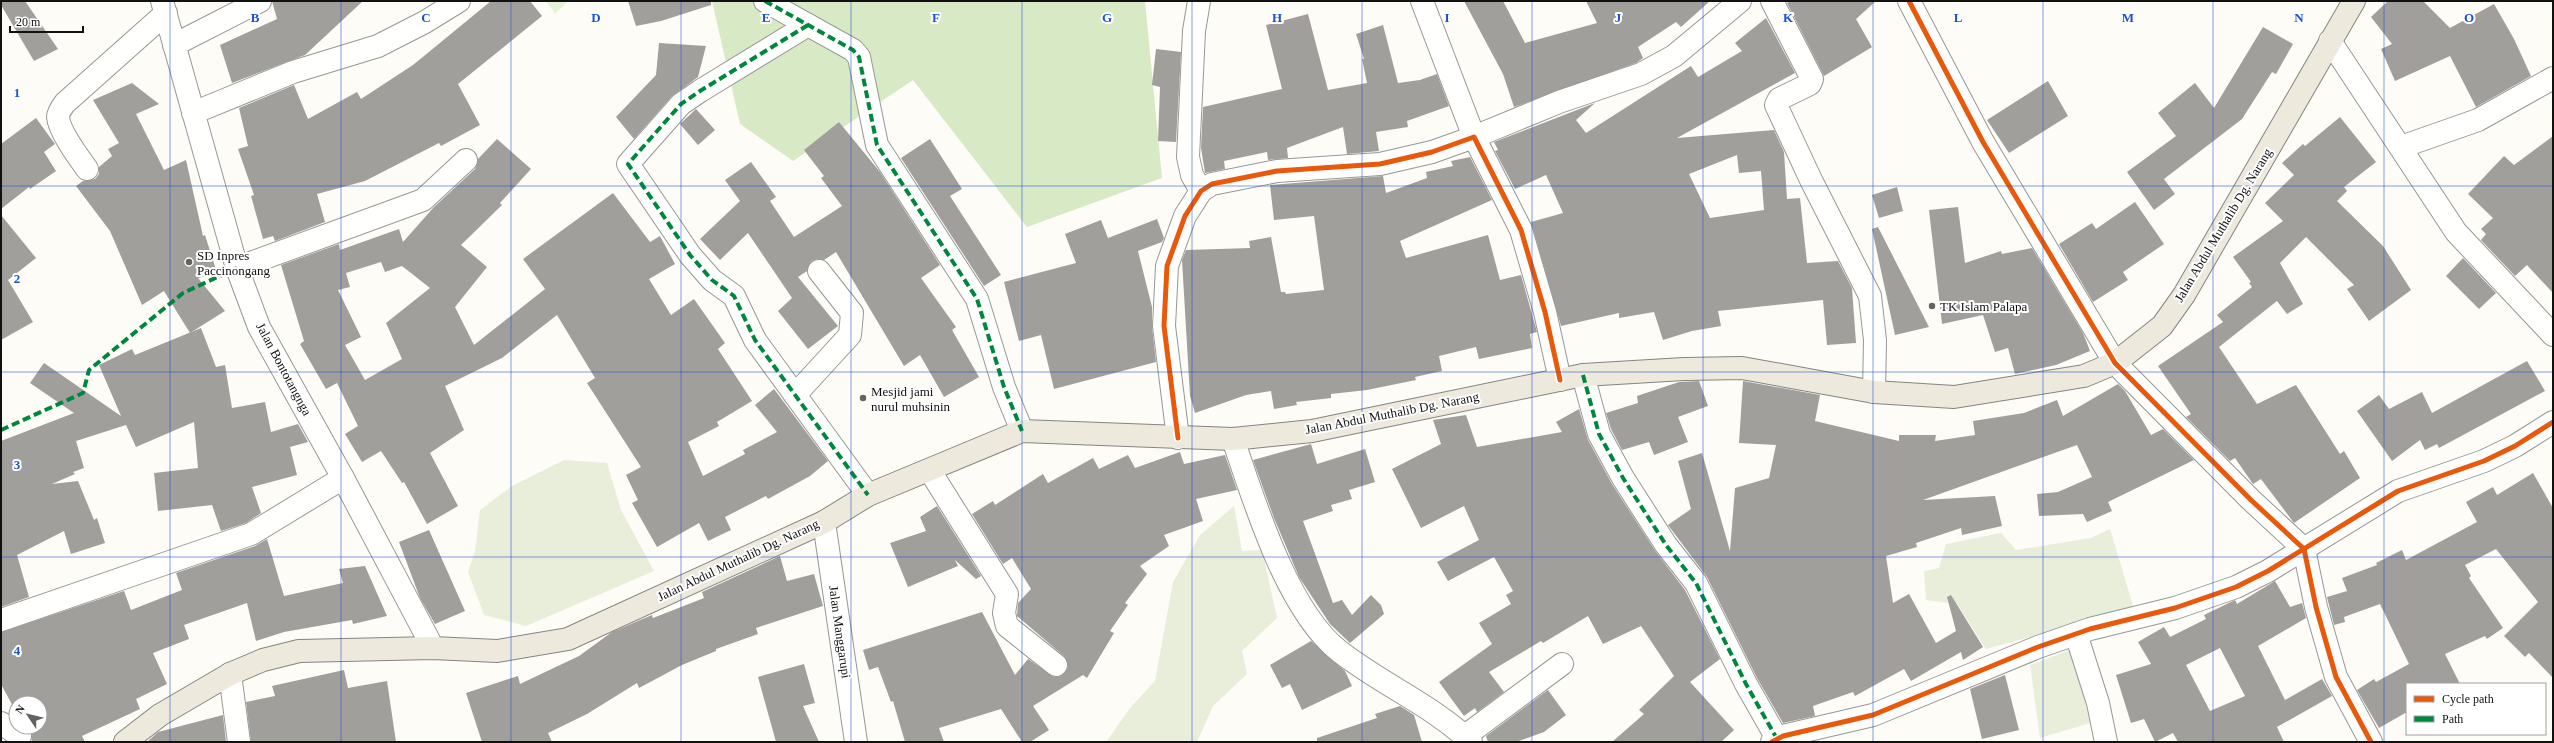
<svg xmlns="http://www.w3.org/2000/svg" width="2554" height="743" font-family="Georgia,serif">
<rect width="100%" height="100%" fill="#fdfcf7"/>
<!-- green -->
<polygon fill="#e7f3d7" points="546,1 568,1 555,14"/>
<!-- forest -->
<polygon fill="#d8eac5" points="712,1 1145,1 1162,178 1027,227 913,80 793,161 740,124"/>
<!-- cemetery -->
<g fill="#e9eedb">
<polygon points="564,460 607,463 621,510 654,571 526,626 484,615 468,572 475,551 480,510 512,486"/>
<polygon points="1234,506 1242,551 1262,550 1277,618 1242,651 1247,674 1213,706 1197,742 1106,742 1130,708 1155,681 1173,582 1200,535"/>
<polygon points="2110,529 2134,609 1986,649 1957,604 1926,600 1924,571 1939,568 1946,544 2001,533 2016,550 2091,538"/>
<polygon points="2073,649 2090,723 2040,738 2030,665"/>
</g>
<!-- building -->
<g fill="#a19f9c" fill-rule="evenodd">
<polygon points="1,1 25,1 58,49 34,61 1,5"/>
<polygon points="272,1 363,1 305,55 232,83 220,45 277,19"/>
<polygon points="491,1 530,1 542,16 458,84 480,125 441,146 439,143 365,181 317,194 325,222 275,241 273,236 263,239 251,196 254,195 238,149 248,146 239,108 294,85 308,119 357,92 361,99 413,65"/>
<polygon points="628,1 711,1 711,5 661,21 636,26"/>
<polygon points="1464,1 1503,1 1525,43 1597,23 1586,1 1710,1 1681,27 1676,22 1638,47 1643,58 1636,63 1514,107 1503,74"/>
<polygon points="1790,1 1876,1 1856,19 1872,47 1824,76 1787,3"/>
<polygon points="2388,1 2423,1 2450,28 2494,4 2514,39 2531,76 2476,107 2450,56 2395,81 2381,49 2392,44 2371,17"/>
<polygon points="1308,14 1328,90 1367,83 1362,59 1364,59 1356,34 1383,25 1398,83 1420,80 1437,74 1449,106 1407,121 1408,127 1376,132 1379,151 1347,154 1343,127 1287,148 1288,158 1268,160 1267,152 1224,161 1225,169 1205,173 1201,148 1203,107 1282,89 1266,25"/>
<path d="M1766,18L1795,73L1677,138L1774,130L1784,152L1787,199L1800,198L1807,263L1838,261L1852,288L1856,343L1827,345L1823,300L1718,311L1721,326L1692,331L1663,340L1654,312L1619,318V313L1561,326L1531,222L1563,213L1546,175L1515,189L1495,151L1498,150L1494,142L1595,103L1576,120L1586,133L1691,66L1698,77L1742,51L1735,43ZM1737,155L1739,173L1761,171L1764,210L1710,218L1689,174Z"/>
<polygon points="2263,27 2293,44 2276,74 2272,72 2242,119 2164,179 2175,194 2154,210 2127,172 2176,136 2158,113 2195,83 2214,108"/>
<polygon points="659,43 706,46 698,77 672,96 634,139 616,117 656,75"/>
<polygon points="1156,49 1181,52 1176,142 1158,141 1160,87 1152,85"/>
<polygon points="2048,81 2068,116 2009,153 1987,120"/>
<polygon points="132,83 159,104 136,114 164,170 186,160 203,236 205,235 217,273 198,278 225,311 190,333 164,291 142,305 110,231 76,186 83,181 95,179 99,174 99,167 112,156 108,149 119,143 93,100"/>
<polygon points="696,109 715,130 698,145 680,124"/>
<polygon points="2340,117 2376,162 2344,187 2347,191 2337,201 2383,246 2411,290 2369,321 2347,289 2354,285 2306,237 2280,263 2303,304 2287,314 2277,301 2219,347 2257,404 2296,385 2340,454 2344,451 2360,478 2294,523 2261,479 2253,484 2235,458 2230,461 2186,417 2191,414 2158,366 2223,322 2217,315 2252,287 2249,283 2251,282 2233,257 2283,221 2265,203 2294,175 2282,163 2303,144 2305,146"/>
<polygon points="36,118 55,144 44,152 56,171 30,189 29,187 1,209 1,144"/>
<polygon points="839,122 880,172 940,265 921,278 956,327 952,330 979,377 944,397 920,355 904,366 836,252 824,260 818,259 812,261 807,271 798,277 838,326 808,349 778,311 792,298 748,233 720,260 700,239 740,201 725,180 751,162 776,197 770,201 794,237 842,206 821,178 824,176 804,150"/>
<polygon points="2553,136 2553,293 2527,265 2515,276 2481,240 2486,234 2481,229 2493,218 2468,194 2504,156 2514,165"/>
<path d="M497,139L531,169L500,203L502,205L461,245L487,267L455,307L474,345L545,289L523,259L613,193L650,242L660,236L675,264L649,279L671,315L694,299L725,343L718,349L752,401L717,422L719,426L688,442L703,476L745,454L743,450L777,432L755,405L774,389L828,461L810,476L768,499L766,496L725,517L731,530L708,541L699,523L657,547L632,503L638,500L626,475L641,467L587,383L595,378L557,315L502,358L445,386L464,430L430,453L458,506L427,524L404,482L402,483L381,451L362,462L345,434L358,426L337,383L326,389L300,344L304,341L281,265L339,244L340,250L399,229L403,242L434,207L475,169L478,159ZM381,262L385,272L402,266L430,288L386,323L402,359L365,380L345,345L361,337L338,290L350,287L346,273Z"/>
<polygon points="930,139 962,189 950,196 1001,275 984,286 901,158"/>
<polygon points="1470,157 1492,200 1400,241 1406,258 1488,235 1500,280 1521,275 1537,332 1530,334 1532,348 1479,359 1476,347 1439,356 1442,371 1415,377 1416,380 1367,390 1331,394 1331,398 1296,402 1297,405 1274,409 1271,391 1246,395 1195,413 1190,396 1182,260 1186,250 1250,248 1249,241 1271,237 1281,292 1285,292 1286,294 1324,290 1314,216 1274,220 1270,185 1383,176 1386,193 1427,178 1426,172 1453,166 1451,161"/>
<polygon points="1897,187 1903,211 1879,218 1872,195"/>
<polygon points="2135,202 2164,244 2123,272 2128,280 2093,302 2059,244 2092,223 2096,229"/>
<polygon points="1958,207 1965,263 2001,251 2002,254 2032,248 2083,333 2090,351 2056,365 2015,374 2008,348 1995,352 1983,315 1942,324 1929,210"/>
<polygon points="1,215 36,258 8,280 33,322 1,340"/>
<polygon points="1157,219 1164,238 1162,242 1138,251 1152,307 1152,327 1156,362 1054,389 1041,335 1019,341 1004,282 1076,263 1065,234 1101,220 1108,238"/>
<polygon points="1878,227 1929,327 1895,335 1872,229"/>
<polygon points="2463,258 2496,293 2479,309 2446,276"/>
<polygon points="201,328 216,367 225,365 232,408 265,402 271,432 298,424 308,442 290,447 297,475 252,487 261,513 246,523 221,531 212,505 158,511 154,473 198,468 194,422 136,447 126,425 76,441 84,468 73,472 75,474 52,484 78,481 94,520 97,518 105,543 71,554 64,531 17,555 29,597 1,607 1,441 74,413 30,383 44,363 121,416 99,365 132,349 135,355"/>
<polygon points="2527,361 2545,391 2439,448 2437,444 2425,450 2420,440 2392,461 2357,411 2379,395 2389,409 2422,392 2432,413"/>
<polygon points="1699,381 1708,406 1678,417 1688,442 1654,455 1649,442 1622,450 1611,429 1606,413 1638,403 1637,396 1679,382"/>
<polygon points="1743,381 1820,395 1815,421 1899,441 1899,435 1936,435 1935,441 1975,435 1973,421 2024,413 2057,400 2063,416 2118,384 2125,391 2151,435 2163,429 2194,460 2108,502 2112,511 2087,522 2083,514 2039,516 2037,494 2058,492 2092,477 2077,445 1923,500 1995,496 2002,526 1962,535 1961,528 1916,543 1917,547 1886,556 1893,603 1909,594 1936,643 1956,631 1947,597 1951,595 1983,647 1963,660 1961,652 1911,681 1904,669 1855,696 1853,692 1813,706 1815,716 1783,723 1757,678 1707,577 1668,525 1691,509 1678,461 1702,453 1730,551 1735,488 1769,478 1776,445 1739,443"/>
<polygon points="1579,409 1588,440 1612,484 1656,552 1685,590 1720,659 1690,682 1734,730 1721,742 1612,742 1644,714 1639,710 1674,676 1641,626 1603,644 1588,616 1543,643 1541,641 1489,672 1504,692 1477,712 1475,708 1464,716 1439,682 1492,644 1479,623 1511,604 1506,595 1513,591 1494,557 1448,581 1437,562 1479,540 1464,506 1421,528 1392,469 1441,444 1433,420 1466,415 1477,447 1562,432 1556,422"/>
<polygon points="1311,444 1317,464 1365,449 1375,482 1349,490 1352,499 1331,505 1333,511 1303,521 1333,603 1342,600 1352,615 1371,595 1381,605 1384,614 1350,643 1330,624 1299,577 1274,518 1253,460"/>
<polygon points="1180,452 1184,464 1225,455 1237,490 1196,499 1203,521 1164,535 1169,546 1140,566 1147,574 1125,603 1128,605 1110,631 1114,633 1087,678 1083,675 1033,706 1049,730 1030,742 1022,742 1001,709 939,728 944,742 905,742 893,701 891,702 878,667 869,670 863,650 982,612 1015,675 1028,659 1054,677 1061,676 1068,667 1064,656 1017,616 1018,603 1031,589 1012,558 1003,564 972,514 993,501 995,505 1043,474 1048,483 1093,458 1099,469 1128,455 1135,468"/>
<polygon points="2533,473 2553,508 2553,678 2529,653 2525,657 2504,636 2538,602 2496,549 2465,565 2471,576 2469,578 2503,628 2487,639 2485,636 2445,654 2460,684 2407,684 2407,712 2379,728 2357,690 2374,679 2376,682 2409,664 2380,604 2344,617 2345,622 2334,625 2327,597 2347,591 2342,578 2377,565 2376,563 2402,550 2406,560 2477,522 2466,502 2493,487 2497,495"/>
<polygon points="937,506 981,576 976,579 955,560 958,566 908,587 890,543 926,531 920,517"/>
<polygon points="429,530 465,611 435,624 420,598 399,542"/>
<polygon points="267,539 284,596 343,583 339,569 365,566 387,616 353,624 352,620 284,632 256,641 247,603 184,625 189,639 153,653 167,684 136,699 140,709 82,736 85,742 32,742 31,731 28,727 40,727 40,703 16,703 16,712 1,684 1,632 124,591 131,610 182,590 176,573 255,546"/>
<polygon points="780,556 787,581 814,574 823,606 756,628 758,634 716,649 716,651 682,665 639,688 637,683 587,714 548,733 552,742 482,742 466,693 518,676 520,684 579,656 612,632 652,615 653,618 704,598 702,592"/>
<path d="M2275,581L2290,607L2302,603L2306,618L2258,646L2285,700L2322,679L2332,696L2277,727L2284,742H2178L2173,733L2155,742L2144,719L2131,723L2116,675L2151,664L2138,642L2164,627L2170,637L2206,619L2204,615L2235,600L2237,604ZM2220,648L2245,696L2210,711L2186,665Z"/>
<polygon points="1311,641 1345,671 1352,686 1302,710 1290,684 1282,688 1270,665"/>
<polygon points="804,664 815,703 803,706 819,742 776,742 758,677"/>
<polygon points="344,670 348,688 387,681 396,742 251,742 246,702 275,696 272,686"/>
<polygon points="2005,675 2019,730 1982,739 1970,689"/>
<polygon points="1548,690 1566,715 1544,732 1516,742 1488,742 1486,736"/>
<polygon points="1400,706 1414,715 1422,742 1317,742 1317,738 1377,718 1375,714"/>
<polygon points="223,715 226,742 147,742 158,732"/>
</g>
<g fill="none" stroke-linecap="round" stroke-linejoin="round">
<!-- minor casing -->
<g stroke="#979795" stroke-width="24">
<g id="minor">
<polyline points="162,1 237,268 259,327 343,478 433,648"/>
<polyline points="765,1 853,50 859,57 877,145 977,299 1004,387 1022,431"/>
<polyline points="1199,1 1194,31 1188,157 1192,175 1201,191"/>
<polyline points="1422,1 1474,137 1559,102 1641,74 1674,56 1740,1"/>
<polyline points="1772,1 1812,79 1810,84 1779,99 1776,105 1811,180 1870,296 1875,340 1874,392"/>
<polyline points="1909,1 1983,142 2115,363 2251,500 2304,549 2316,607 2336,677 2371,742"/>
<polyline points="808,25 700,91 681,104 628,164 690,255 712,280 734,296 755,340 868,495"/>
<polyline points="2330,41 2456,232 2553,335"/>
<polyline points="174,45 260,1"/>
<polyline points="193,113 293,72 378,46 425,22 459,1"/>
<polyline points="2401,147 2478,120 2553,78"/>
<path d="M87,169C79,158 59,131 58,117C58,113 62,107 65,103L166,13"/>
<polyline points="237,268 423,200 466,160"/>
<polyline points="1583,375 1599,434 1623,478 1666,545 1696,583 1746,684 1779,742"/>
<polyline points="795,395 850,335 852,313 819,271"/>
<polyline points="1178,438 1164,326 1167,266 1185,216 1201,191 1212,184 1277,171 1380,164 1432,152 1474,137 1521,230 1545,312 1560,380"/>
<path d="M1233,439C1254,501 1287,610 1339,651C1381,684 1432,705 1471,742"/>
<polyline points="930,471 1007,594 1004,613 1007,626 1056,665"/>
<polyline points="824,522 856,742"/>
<polyline points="1,620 251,534 343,478"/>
<polyline points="2076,634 2098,703 2106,742"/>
<polyline points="230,674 239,742"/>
<polyline points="1,723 20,736"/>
<polyline points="1465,736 1562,664"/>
<polyline points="1772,742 1783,736 1873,715 2038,647 2090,629 2175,608 2236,587 2268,571 2398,491 2484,461 2515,446 2553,422"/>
</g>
</g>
<!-- primary casing -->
<g stroke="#858482" stroke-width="24">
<polyline id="primary" points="125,742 160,715 230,674 263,660 299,651 433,648 497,651 568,639 824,522 868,495 1022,431 1233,439 1312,431 1583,375 1684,369 1742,368 1874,392 1954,397 2084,376 2115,363 2162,326 2184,295 2354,1"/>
</g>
<!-- minor -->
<use href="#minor" stroke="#fffffe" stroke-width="22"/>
<!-- primary -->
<use href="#primary" stroke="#ede9dc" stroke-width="22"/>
<!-- quiet -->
<g stroke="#00873e" stroke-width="4" stroke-dasharray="8 4" stroke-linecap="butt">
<polyline points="765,1 853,50 859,57 877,145 977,299 1004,387 1022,431"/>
<polyline points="808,25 700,91 681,104 628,164 690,255 712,280 734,296 755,340 868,495"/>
<polyline points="1583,375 1599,434 1623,478 1666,545 1696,583 1746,684 1777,739"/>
<polyline points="1,430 83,393 89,370 183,293 237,268"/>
</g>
<!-- cycleway casing -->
<g stroke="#fff" stroke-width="8">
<g id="cycleway">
<polyline points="1909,1 1983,142 2115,363 2251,500 2304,549 2316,607 2336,677 2371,742"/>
<polyline points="1178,438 1164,326 1167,266 1185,216 1201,191 1212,184 1277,171 1380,164 1432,152 1474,137 1521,230 1545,312 1560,380"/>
<polyline points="1772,742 1783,736 1873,715 2038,647 2090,629 2175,608 2236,587 2268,571 2398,491 2484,461 2515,446 2553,422"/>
</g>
</g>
<!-- cycleway -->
<use href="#cycleway" stroke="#e8590c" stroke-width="5"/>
</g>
<!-- grid -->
<path fill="none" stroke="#1d4ed8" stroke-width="1" stroke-opacity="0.55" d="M170,1V742M341,1V742M511,1V742M681,1V742M851,1V742M1022,1V742M1192,1V742M1362,1V742M1532,1V742M1703,1V742M1873,1V742M2043,1V742M2213,1V742M2384,1V742M1,186H2553M1,372H2553M1,557H2553"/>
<!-- markers -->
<g fill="#646362" stroke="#fff" stroke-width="1.5">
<circle cx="189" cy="262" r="4"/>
<circle cx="1932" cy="306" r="4"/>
<circle cx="863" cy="398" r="4"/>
</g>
<g text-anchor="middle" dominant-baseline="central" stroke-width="4" stroke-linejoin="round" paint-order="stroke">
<!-- street labels -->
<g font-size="13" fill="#111" stroke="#fff">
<text transform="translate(2223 225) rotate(-59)">Jalan Abdul Muthalib Dg. Narang</text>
<text transform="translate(284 369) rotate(62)">Jalan Bontotangnga</text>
<text transform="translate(1392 413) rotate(-11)">Jalan Abdul Muthalib Dg. Narang</text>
<text transform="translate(738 560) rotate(-25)">Jalan Abdul Muthalib Dg. Narang</text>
<text transform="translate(840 632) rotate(82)">Jalan Manggarupi</text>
</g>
<!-- poi labels -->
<g font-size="13" fill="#111" stroke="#fff" text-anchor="start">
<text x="197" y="255">SD Inpres<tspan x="197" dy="15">Paccinongang</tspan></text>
<text x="1940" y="306">TK Islam Palapa</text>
<text x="871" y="391">Mesjid jami<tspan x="871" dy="15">nurul muhsinin</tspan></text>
</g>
</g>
<g font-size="13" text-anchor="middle" font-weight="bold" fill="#1d4ed8" stroke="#fff" stroke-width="4" stroke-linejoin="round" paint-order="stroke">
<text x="255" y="22">B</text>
<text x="426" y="22">C</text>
<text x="596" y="22">D</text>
<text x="766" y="22">E</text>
<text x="936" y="22">F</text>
<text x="1107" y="22">G</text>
<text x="1277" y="22">H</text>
<text x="1447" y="22">I</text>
<text x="1618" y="22">J</text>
<text x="1788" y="22">K</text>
<text x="1958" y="22">L</text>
<text x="2128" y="22">M</text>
<text x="2299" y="22">N</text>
<text x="2469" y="22">O</text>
<text x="17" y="97">1</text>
<text x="17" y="283">2</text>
<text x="17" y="469">3</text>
<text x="17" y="655">4</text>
</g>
<!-- border -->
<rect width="2554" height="743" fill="none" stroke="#111111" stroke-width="4"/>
<!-- legend -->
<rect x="2406" y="683" width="140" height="52" fill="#ffffff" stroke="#a0a0a0"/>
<rect x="2414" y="696" width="20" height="6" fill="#e8590c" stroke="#a0a0a0"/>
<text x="2442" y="703" font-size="12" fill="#111111">Cycle path</text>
<rect x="2414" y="716" width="20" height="6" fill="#00873e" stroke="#a0a0a0"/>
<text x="2442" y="723" font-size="12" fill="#111111">Path</text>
<!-- north arrow -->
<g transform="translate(28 715) rotate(305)"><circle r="19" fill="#ffffff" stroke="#a0a0a0"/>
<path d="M0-3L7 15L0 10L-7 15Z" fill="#646362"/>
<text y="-6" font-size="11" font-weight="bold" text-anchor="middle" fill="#111111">N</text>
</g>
<!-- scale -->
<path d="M10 26v6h73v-6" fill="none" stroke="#111111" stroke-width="2"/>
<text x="16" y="26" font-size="12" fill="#111111" stroke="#ffffff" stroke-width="3" paint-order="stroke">20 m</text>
</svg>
